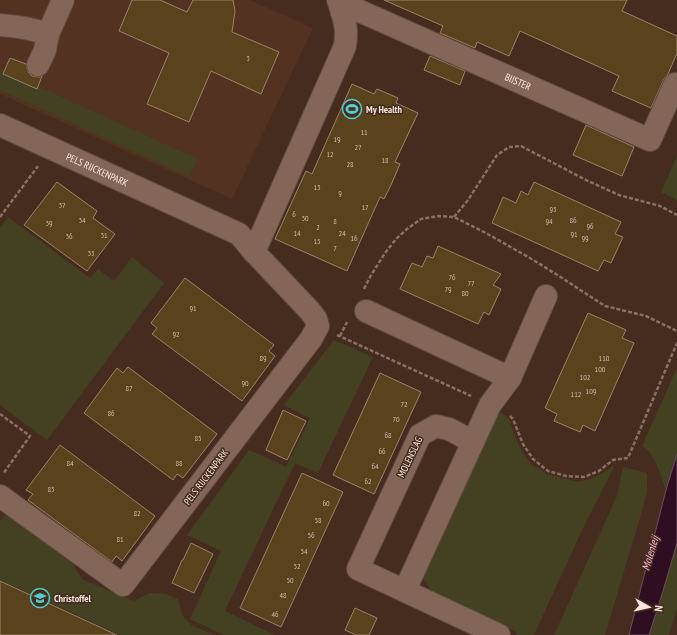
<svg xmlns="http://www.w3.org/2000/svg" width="677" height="635" font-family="'PT Sans Narrow',sans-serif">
<rect width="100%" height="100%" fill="#462c1f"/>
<!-- built -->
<polygon fill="#533222" points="0,0 250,0 313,28 232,199 0,94"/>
<!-- green -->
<g fill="#434122">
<polygon points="0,69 198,159 189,177 0,90"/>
<polygon points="677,156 677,200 661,192"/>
<polygon points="8,217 90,278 98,269 114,281 132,257 164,283 47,440 0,405 0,229"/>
<polygon points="334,340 373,357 318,473 295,463 225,611 275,635 224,635 190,619 221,551 187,535 249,450 286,467 310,418 284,405"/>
<path d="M677,368V454L666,490C662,479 654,451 642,446Z"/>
<polygon points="496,413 502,413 509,419 519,446 531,464 547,474 578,482 596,477 615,465 585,524 534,635 516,635 517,632 432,591 424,580 424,567"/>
<polygon points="623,467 647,473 647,492 642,511 605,635 554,635 617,496"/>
<polygon points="4,516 18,518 67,555 82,579 134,601 150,593 166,594 178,599 182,615 191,625 214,635 120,635 0,580 0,521"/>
<polygon points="677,543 677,607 669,635 649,635 663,591"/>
</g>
<!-- water -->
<polygon fill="#2f0e22" stroke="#6b4f5a" points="677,454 677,543 663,591 649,635 629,635 666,490"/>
<!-- building -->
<g fill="#5a421d" stroke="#968369">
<polygon points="132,0 160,0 187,12 193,0 233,0 235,11 232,32 279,52 261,94 211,71 189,122 147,104 169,53 119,31"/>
<polygon points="384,0 627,0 622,11 677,36 677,53 668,74 664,79 651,108 612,91 619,76 520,31 509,56 477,42 475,48 440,33 443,26"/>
<polygon points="430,56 465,71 460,85 424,70"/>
<polygon points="10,58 26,64 28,72 32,76 39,77 42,76 37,89 3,74"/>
<polygon points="352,84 374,94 377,89 398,98 396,103 418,113 395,162 400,164 391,185 384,199 380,197 347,271 275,239 306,171 312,174"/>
<polygon points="586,125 634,147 622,176 573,155"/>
<polygon points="57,182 97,211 93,218 115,234 87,271 24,225"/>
<polygon points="534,182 621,222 615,234 623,237 611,263 604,260 598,271 492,223 503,197 516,203 521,191 528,195"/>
<polygon points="438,246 501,274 493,285 501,289 489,315 484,312 478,324 400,289 412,263 422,267 427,256 433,258"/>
<polygon points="185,278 274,345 269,351 275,356 242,401 152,334 157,328 151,323"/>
<polygon points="588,313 626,330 622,338 634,343 595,431 583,425 580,432 554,421 557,414 545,408"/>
<polygon points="128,367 217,434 183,478 177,474 173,480 84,413 117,368 123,373"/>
<polygon points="380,373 421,392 374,494 333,475"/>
<polygon points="283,410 306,421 287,460 266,450"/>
<polygon points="60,445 155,516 122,561 116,556 112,562 28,500 33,494 26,490"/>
<polygon points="302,473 343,492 281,627 240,608"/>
<polygon points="191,543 213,554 194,593 172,583 182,560 183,560"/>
<polygon points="0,581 117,635 0,635"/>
<polygon points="355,608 377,618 369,635 356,635 345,630"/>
</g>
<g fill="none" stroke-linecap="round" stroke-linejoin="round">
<!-- minor casing -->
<g stroke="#614b40" stroke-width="24">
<g id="minor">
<path id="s1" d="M342,13L355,9L398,28L650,140L675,84"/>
<path d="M0,25C17,26 32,29 48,34"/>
<polyline points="38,65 45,50 48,34 63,0"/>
<path id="s2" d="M0,125L239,234L254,252L310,311L316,319L318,326L311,339L123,585L0,496"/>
<path d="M254,252L345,46C348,27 344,18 338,0"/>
<polyline points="366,311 510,378"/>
<polyline points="473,442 490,405 510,378 546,296"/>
<polyline points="405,590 473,442 449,429 436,426 420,435 358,569 499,635"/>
</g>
</g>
<!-- path -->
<g stroke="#877065" stroke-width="2.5" stroke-dasharray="4 2" stroke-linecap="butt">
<polyline points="0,217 38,166"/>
<polyline points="454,217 468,200 497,155 509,147 521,146 588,181 619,195 660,206 677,215"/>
<polyline points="364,289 370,277 385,253 396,239 407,229 421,219 438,216 454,217 484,232 530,258 559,276 605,306 646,316 677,331"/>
<polyline points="337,335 471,396"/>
<polyline points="340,336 347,322"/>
<polyline points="0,414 30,436 3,474"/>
<polyline points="510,416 513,419 523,444 533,459 548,471 566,476 584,477 599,471 613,460 628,458 677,343"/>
</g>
<!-- minor -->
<use href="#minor" stroke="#846658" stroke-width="22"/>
</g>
<!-- icons -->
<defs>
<g id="stadium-ring" transform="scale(1)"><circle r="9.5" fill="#462c1f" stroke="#52cdce" stroke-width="1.5"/><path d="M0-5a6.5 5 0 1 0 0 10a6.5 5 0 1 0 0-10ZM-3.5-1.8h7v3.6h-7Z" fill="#52cdce"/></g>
<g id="school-ring" transform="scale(1)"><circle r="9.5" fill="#462c1f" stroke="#52cdce" stroke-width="1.5"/><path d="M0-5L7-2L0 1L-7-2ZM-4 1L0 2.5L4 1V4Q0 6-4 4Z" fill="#52cdce"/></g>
</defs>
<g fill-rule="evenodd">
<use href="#stadium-ring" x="352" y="109"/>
<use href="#school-ring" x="40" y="598"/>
</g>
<g text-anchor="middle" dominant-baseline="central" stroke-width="3" stroke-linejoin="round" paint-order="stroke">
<!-- number labels -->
<g font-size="8" fill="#d0bdae">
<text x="248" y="58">3</text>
<text x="364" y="132">11</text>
<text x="337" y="139">19</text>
<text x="358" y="147">27</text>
<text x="330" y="154">12</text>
<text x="385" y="160">18</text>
<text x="350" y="164">28</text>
<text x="317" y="187">13</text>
<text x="340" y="193">9</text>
<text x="62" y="205">37</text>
<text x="365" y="207">17</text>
<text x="553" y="209">93</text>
<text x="294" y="214">6</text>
<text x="305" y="218">30</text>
<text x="82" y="220">34</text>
<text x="573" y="220">86</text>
<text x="335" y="221">8</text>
<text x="549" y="221">94</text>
<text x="49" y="223">39</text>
<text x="590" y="226">96</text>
<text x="318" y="227">2</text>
<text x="297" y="233">14</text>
<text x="342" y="233">24</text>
<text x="574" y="234">91</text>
<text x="104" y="235">31</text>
<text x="69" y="236">36</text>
<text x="354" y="238">16</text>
<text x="585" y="238">99</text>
<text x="317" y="241">15</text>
<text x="335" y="248">7</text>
<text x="91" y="253">33</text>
<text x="452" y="277">76</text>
<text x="471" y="283">77</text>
<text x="448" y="289">79</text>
<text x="465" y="293">80</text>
<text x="193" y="308">91</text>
<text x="176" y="334">92</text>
<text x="263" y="358">89</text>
<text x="604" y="358">110</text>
<text x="600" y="369">100</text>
<text x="585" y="377">102</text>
<text x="245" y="383">90</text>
<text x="129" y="388">87</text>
<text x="591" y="391">109</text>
<text x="576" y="394">112</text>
<text x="404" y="404">72</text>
<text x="111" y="413">86</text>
<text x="396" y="419">70</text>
<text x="388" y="435">68</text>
<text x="198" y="438">85</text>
<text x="382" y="451">66</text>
<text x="70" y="463">84</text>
<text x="179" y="463">88</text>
<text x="375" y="466">64</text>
<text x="368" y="481">62</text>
<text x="51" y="489">83</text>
<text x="326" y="503">60</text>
<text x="137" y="513">82</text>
<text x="318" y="520">58</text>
<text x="311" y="535">56</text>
<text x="120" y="539">81</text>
<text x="304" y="551">54</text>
<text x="297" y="566">52</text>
<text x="290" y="580">50</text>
<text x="283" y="595">48</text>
<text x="275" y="614">46</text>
</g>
<!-- street labels -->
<g font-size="10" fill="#f8e6de" stroke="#462c1f">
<text stroke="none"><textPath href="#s1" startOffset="192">BIJSTER</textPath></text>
<text stroke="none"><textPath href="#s2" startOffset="107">PELS RIJCKENPARK</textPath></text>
<text transform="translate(410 457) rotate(-64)">MOLENSLAG</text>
<text transform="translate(206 477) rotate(-53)">PELS RIJCKENPARK</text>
</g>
<!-- poi labels -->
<g font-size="10" font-weight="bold" fill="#f8e6de" stroke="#462c1f" text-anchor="start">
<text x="366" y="109">My Health</text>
<text x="54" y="598">Christoffel</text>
</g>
<!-- water labels -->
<g font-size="11" font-style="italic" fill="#f8b3d7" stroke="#462c1f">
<text transform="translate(650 553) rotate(-73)">Molenleij</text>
</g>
</g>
<!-- north arrow -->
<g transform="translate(649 607) rotate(98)" stroke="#462c1f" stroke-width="3" paint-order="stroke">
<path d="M0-3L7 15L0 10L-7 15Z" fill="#f8e6de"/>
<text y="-6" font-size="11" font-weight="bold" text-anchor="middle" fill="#f8e6de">N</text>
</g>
</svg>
